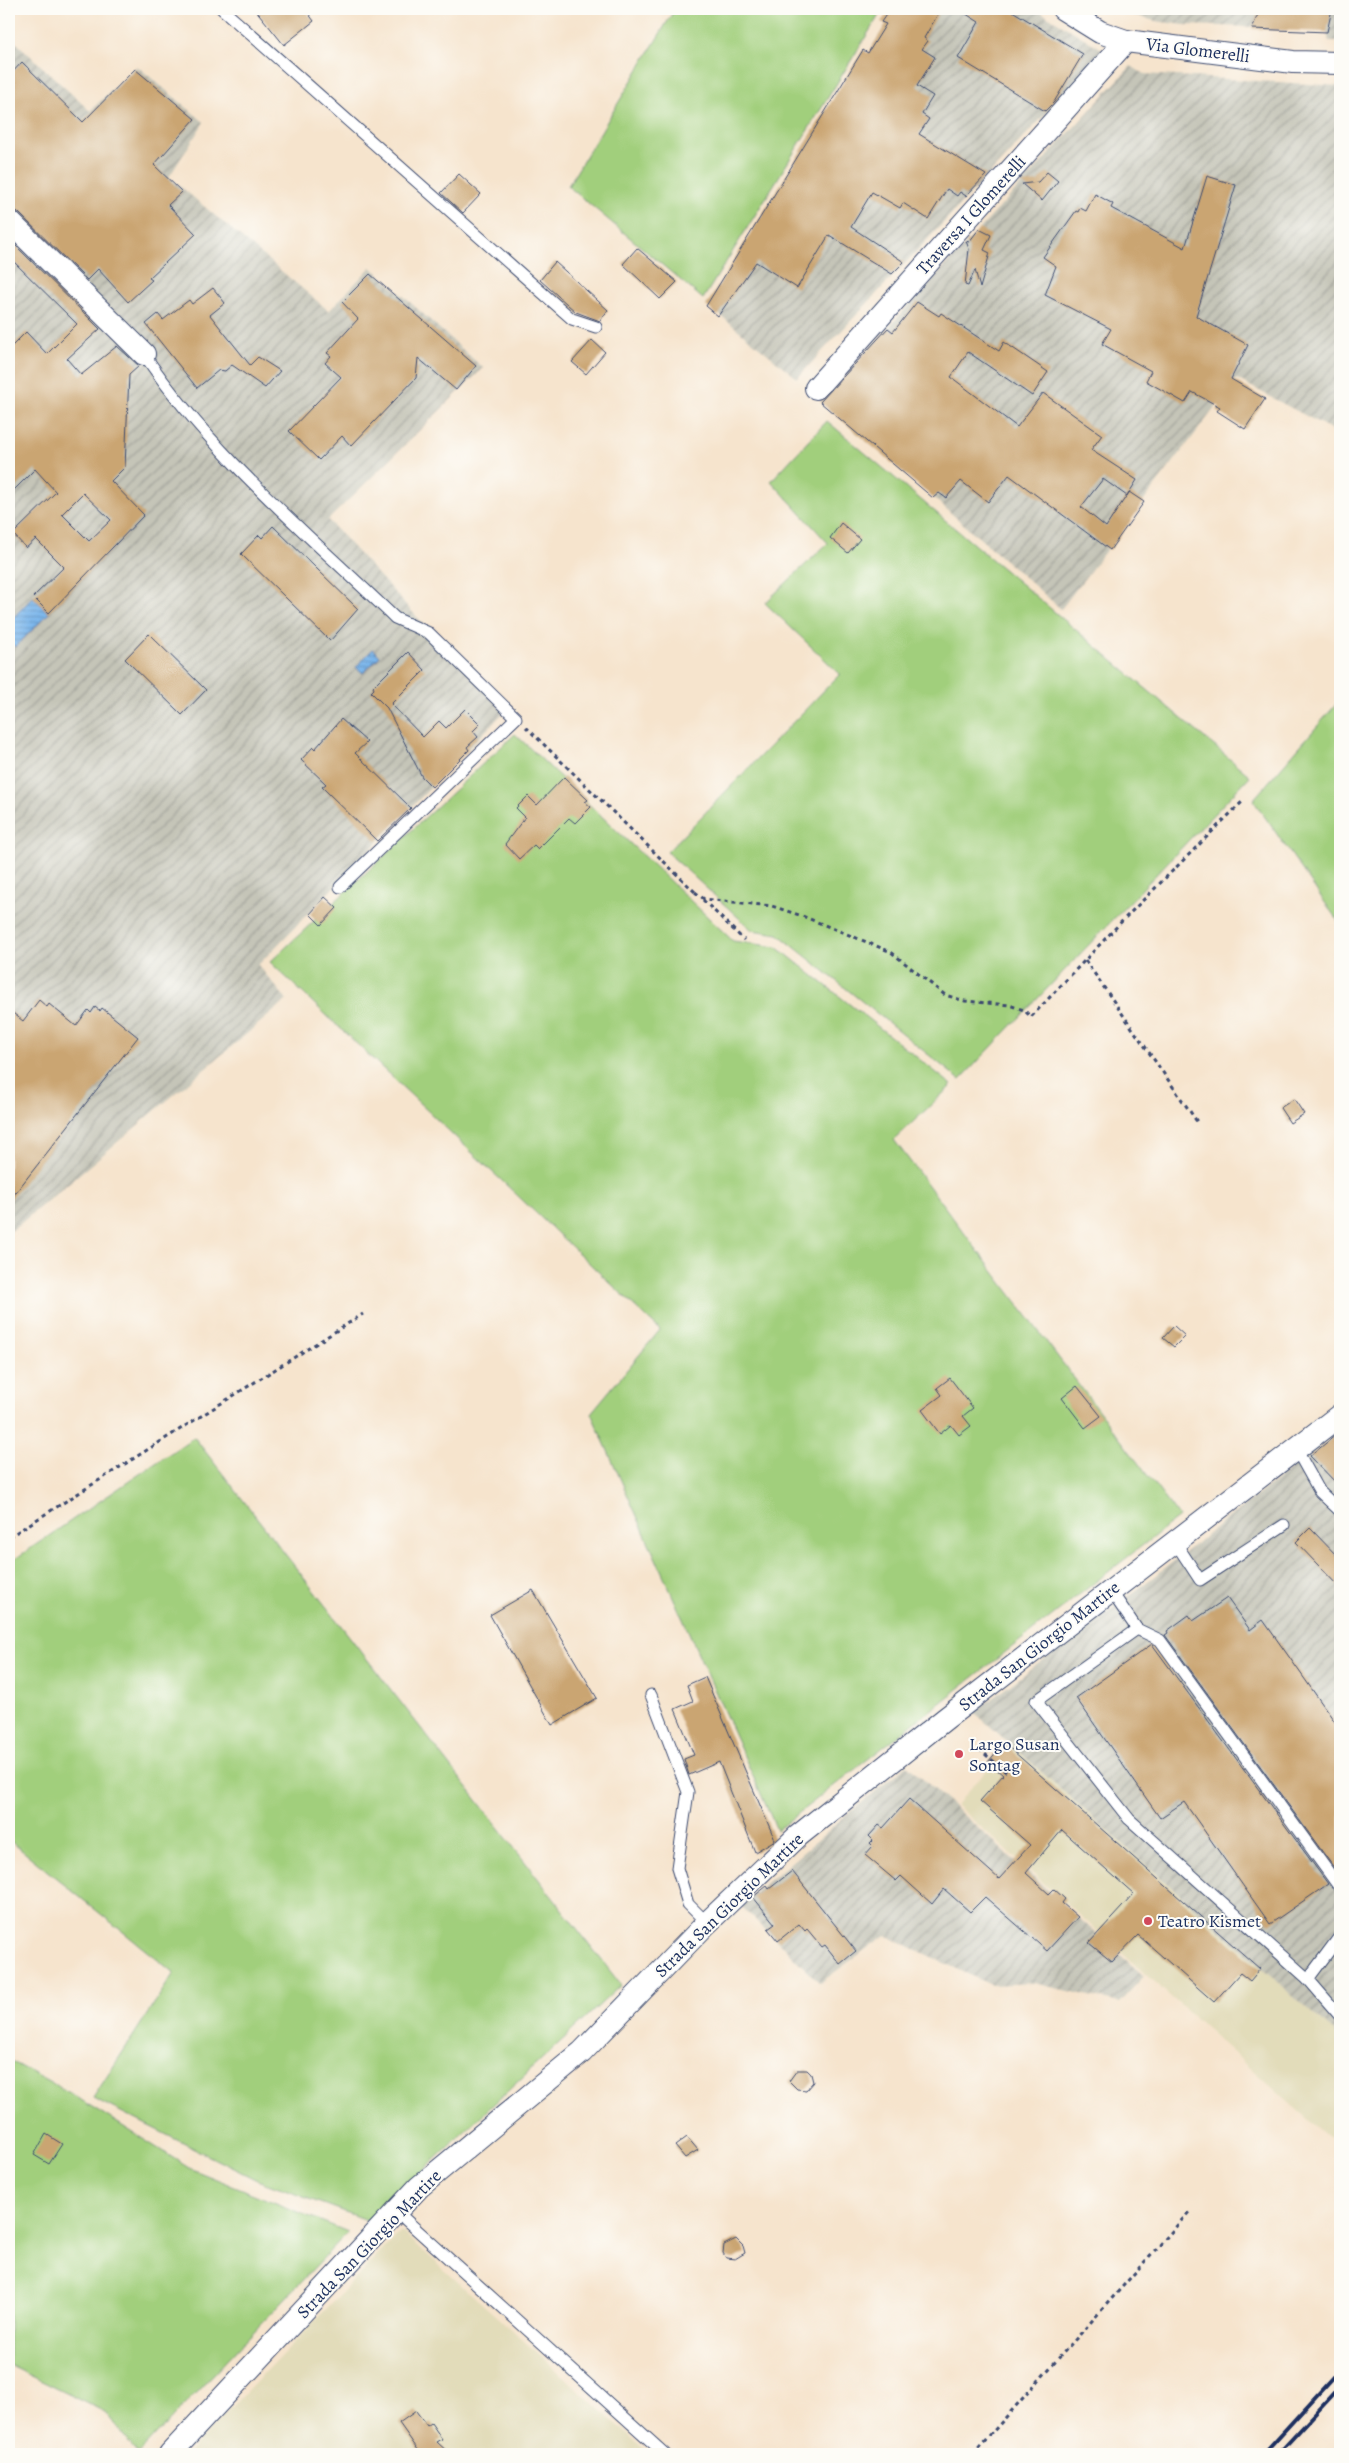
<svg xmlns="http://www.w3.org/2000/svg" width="1349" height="2463" font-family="Alegreya,serif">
<defs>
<pattern id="industrial-furrows" width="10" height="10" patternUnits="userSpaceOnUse" patternTransform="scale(1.25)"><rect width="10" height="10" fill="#c5c5b8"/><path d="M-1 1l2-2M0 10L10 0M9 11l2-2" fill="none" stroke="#9fa099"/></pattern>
<pattern id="water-rules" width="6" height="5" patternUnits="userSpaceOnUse" patternTransform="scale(1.25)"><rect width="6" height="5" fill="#7ab6ec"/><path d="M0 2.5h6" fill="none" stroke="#6394c2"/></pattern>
</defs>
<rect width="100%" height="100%" fill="#fdfcf7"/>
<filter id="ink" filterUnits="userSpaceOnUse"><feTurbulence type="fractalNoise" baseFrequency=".02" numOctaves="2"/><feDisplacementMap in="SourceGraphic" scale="10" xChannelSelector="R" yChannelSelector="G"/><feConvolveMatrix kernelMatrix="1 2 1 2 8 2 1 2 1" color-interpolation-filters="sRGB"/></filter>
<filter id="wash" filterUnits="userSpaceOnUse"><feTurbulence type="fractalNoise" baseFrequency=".0096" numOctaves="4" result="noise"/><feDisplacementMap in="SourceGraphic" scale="20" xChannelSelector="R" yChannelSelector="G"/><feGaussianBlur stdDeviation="1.12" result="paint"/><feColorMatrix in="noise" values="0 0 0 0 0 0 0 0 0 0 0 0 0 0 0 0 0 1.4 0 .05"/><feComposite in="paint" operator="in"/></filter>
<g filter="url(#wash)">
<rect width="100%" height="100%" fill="#f6e4cd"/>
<!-- built -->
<g fill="#e2dcba">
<polygon points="1010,1744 1340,2037 1340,2148 956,1805"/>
<polygon points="401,2231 650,2454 187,2454"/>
</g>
<!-- industrial -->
<g fill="url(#industrial-furrows)">
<polygon points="898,9 1036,9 1105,51 797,378 708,305"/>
<polygon points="1111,9 1340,9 1340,42 1329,42 1327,32 1254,27 1184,25 1155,21"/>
<polygon points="9,36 90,111 137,66 204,122 169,177 329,311 371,267 483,368 328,520 504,712 258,965 287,1000 9,1233"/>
<polygon points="1131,66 1144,74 1340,86 1340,434 1237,379 1061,609 821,400"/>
<polygon points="1337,1433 1340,1437 1340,2037 974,1712 1138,1589"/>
<polygon points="907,1765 1144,1976 1119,2003 1034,1983 991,1985 885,1935 820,1983 740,1905"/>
</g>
<!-- grass -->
<g fill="#a1cf7c" stroke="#5e7f6d">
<polygon points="675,9 883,9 703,299 568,186"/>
<polygon points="827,421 1250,776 960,1080 778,934 752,930 667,852 840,674 765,603 828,543 771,481"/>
<polygon points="1340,700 1340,924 1253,800"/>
<polygon points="515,734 733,941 777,947 952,1085 894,1140 1179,1517 777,1830 591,1413 660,1330 270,962"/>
<polygon points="194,1437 621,1985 369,2221 257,2180 93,2098 174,1973 9,1840 9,1563"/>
<polygon points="9,2060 70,2093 189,2168 348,2232 138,2454 105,2412 9,2365"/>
</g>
<!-- water -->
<g fill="url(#water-rules)" stroke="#4a72a5">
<polygon points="33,597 49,613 15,647 9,641 9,622"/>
<polygon points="373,649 380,656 363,673 356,667"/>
</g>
<g id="blocks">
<!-- building -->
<g fill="#caa572" fill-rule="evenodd">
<polygon points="255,9 305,9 314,21 284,45"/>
<polygon points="890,9 941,9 924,38 928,41 922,49 935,57 917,86 933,96 922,114 929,119 919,134 986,175 966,196 960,192 957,196 947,189 928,219 903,203 900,208 872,192 851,227 904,262 892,274 829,235 797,288 756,262 718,316 706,306 855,63 863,50 868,53 886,24 881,22"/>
<polygon points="958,9 1009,9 1083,54 1054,102 1045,111 958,58 979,22"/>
<polygon points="1260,9 1332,9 1327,32 1252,29"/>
<polygon points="22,62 83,122 135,69 195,119 154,165 182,192 168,205 196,234 149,278 152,280 128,302 98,269 87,280 18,212 9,208 9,76"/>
<polygon points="1047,172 1058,181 1042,201 1022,184 1038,182"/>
<polygon points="459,174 481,194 463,213 441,193"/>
<polygon points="1207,176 1236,185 1196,316 1248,345 1231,379 1265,399 1245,429 1217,411 1220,407 1192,392 1185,403 1146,381 1151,371 1102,344 1111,329 1045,295 1056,266 1043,257 1076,211 1078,212 1080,208 1086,211 1095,194 1113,204 1111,208 1185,248"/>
<polygon points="979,229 991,235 984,250 990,253 980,288 975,270 968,286 965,285 969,249 966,241 969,242"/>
<path d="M9,239L100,329L67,359L81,375L117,346L139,366L129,375L125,467L111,481L144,515L49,613L33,597L64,567L36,539L26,548L13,534L56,492L35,469L9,495V349L26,332L47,354L77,324L9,257ZM83,493L111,520L89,541L62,514Z"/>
<polygon points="637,248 677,282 660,299 623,264"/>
<polygon points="555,262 608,310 600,321 576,312 540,280"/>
<polygon points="370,274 476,366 456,390 418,358 416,378 351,446 342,436 319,460 289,431 341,377 325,363 331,356 327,353 358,319 342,302"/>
<polygon points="213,288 225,303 210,315 250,365 258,357 280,371 265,388 232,365 225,371 219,370 197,388 146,324 158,314 163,320 189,300 192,304"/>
<polygon points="917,302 939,316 941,313 999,351 1004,342 1048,372 1032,396 968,352 951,377 1017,427 1043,393 1102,435 1091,450 1137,480 1127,496 1103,479 1081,507 1106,527 1129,492 1144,502 1110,550 1009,475 988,502 961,481 946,498 939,493 933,498 820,402 888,328 893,332"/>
<polygon points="592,340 605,352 586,374 572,362"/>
<polygon points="841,523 860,539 848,553 830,538"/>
<polygon points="273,526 358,609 330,641 241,554 259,535 262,538"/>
<polygon points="149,634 206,690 182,715 125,659"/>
<polygon points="408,652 425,670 391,704 423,737 439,721 446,728 465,709 480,724 473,731 478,737 467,747 469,750 432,787 422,777 387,708 371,692 374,689 373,687"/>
<polygon points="341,719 367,742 355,753 411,808 377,841 322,787 326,784 301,760 313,747 315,749"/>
<polygon points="564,777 588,800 585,802 591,807 575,823 569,818 538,849 534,845 519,859 505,844 525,817 516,808 528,796 537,805"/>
<polygon points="325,897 337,908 321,925 310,914"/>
<polygon points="39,1000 47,1007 49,1004 76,1026 88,1010 91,1013 95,1007 100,1011 102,1008 138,1037 9,1201 9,1010 23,1021"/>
<polygon points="1294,1099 1304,1114 1290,1123 1280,1108"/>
<polygon points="1174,1326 1185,1336 1174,1347 1163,1338"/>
<polygon points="950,1378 973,1408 963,1416 971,1426 959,1435 951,1425 940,1434 922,1410 942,1395 937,1388"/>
<polygon points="1077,1386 1101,1416 1085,1428 1062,1398"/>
<polygon points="1336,1435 1340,1439 1340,1487 1310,1456"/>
<polygon points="1310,1528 1340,1559 1340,1588 1296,1542"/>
<polygon points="533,1590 597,1698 552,1725 490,1615"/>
<polygon points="1227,1598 1250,1630 1263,1620 1340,1729 1340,1876 1165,1635 1168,1633 1167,1631 1189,1615 1193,1621"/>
<polygon points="1152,1644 1328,1884 1270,1924 1184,1802 1160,1818 1076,1698"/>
<polygon points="705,1677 775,1840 755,1852 719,1762 689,1775 684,1759 694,1755 675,1709 693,1701 687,1685"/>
<polygon points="1004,1743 1260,1969 1250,1981 1240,1973 1214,2002 1138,1935 1112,1962 1089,1943 1134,1894 1062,1830 1026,1873 1049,1894 1054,1889 1065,1899 1062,1903 1078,1917 1047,1951 985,1897 970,1912 944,1889 932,1904 901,1876 896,1881 865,1855 873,1846 870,1843 873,1840 869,1836 879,1825 883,1828 909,1799 999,1879 1030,1845 980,1801 1003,1775 988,1762"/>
<polygon points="792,1871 856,1951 840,1964 825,1945 822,1947 807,1929 805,1931 799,1924 778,1941 768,1929 775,1924 753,1897 767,1886 769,1889"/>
<polygon points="797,2070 807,2070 811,2074 813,2082 806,2090 797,2089 789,2081"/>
<polygon points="46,2134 62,2144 49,2164 34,2155"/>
<polygon points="687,2137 698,2150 685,2158 675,2146"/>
<polygon points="736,2239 743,2246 745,2253 735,2259 726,2258 723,2253 724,2245"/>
<polygon points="416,2411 427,2426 431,2423 442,2439 437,2442 450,2454 421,2454 399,2423"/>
</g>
</g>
</g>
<g filter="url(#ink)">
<use href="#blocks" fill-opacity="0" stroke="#3c4a6f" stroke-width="1"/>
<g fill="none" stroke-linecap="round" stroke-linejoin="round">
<!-- lane casing -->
<g stroke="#3c4a6f" stroke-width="13">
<g id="lane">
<polyline points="222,9 572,319 596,327"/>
<path d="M144,354C210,453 310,536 395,618L429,633L516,718L340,887"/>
<polyline points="1296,1449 1320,1492 1340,1511"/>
<polyline points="1175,1542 1200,1580 1284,1525"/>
<polyline points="1111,1591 1137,1629 1160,1640 1340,1888"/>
<polyline points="1137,1629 1036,1701 1129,1819 1308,1979 1340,2016"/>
<polyline points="651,1695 688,1792 677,1868 688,1904 707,1923"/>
<polyline points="1308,1979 1340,1936"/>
<polyline points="396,2211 665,2454"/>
</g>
</g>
<!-- street casing -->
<g stroke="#3c4a6f" stroke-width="24">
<g id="street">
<polyline points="1063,9 1100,32 1126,41 1293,62 1340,63"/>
<polyline points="9,221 144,354"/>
<polyline points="816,388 1126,41"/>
<polyline points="170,2454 419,2187 582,2052 707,1923 798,1836 945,1719 1340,1415"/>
</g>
</g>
<!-- path -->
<g stroke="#3c4a6f" stroke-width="3" stroke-dasharray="4 4" stroke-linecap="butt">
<polyline points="526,727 695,892"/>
<polyline points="695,892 704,899 772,906 802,916 891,952 945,995 965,1001 1009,1005 1024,1010 1031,1017 1125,918 1243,801"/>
<polyline points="703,900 744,940"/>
<polyline points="1085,960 1198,1123"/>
<polyline points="9,1537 363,1314"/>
<polyline points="979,1749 1006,1772"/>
<polyline points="973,2454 1190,2211"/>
</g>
<!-- lane -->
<use href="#lane" stroke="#fff" stroke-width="11"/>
<!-- street -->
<use href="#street" stroke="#fff" stroke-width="22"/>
<!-- rail -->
<g stroke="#1b2f5e" stroke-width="4">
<polyline points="1263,2454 1340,2370"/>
<polyline points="1278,2454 1340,2387"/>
</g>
</g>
</g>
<!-- markers -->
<g fill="#d1495b" stroke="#fdfcf7" stroke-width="2">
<circle cx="959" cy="1754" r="5"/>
<circle cx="1148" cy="1921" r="5"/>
</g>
<g text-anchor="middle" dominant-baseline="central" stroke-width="4" stroke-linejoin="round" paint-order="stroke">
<!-- street labels -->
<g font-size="18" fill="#1b2f5e" stroke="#fdfcf7">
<text transform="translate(1198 50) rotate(7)">Via Glomerelli</text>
<text transform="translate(971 215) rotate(-48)">Traversa I Glomerelli</text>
<text transform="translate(1039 1646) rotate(-38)">Strada San Giorgio Martire</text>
<text transform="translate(729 1905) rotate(-44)">Strada San Giorgio Martire</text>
<text transform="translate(369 2244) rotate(-46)">Strada San Giorgio Martire</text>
</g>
<!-- poi labels -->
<g font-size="18" fill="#1b2f5e" stroke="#fdfcf7" text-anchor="start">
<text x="969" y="1744">Largo Susan<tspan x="969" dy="21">Sontag</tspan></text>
<text x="1158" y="1921">Teatro Kismet</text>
</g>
</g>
<!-- margin -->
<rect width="1349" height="2463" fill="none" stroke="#fdfcf7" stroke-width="30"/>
</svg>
